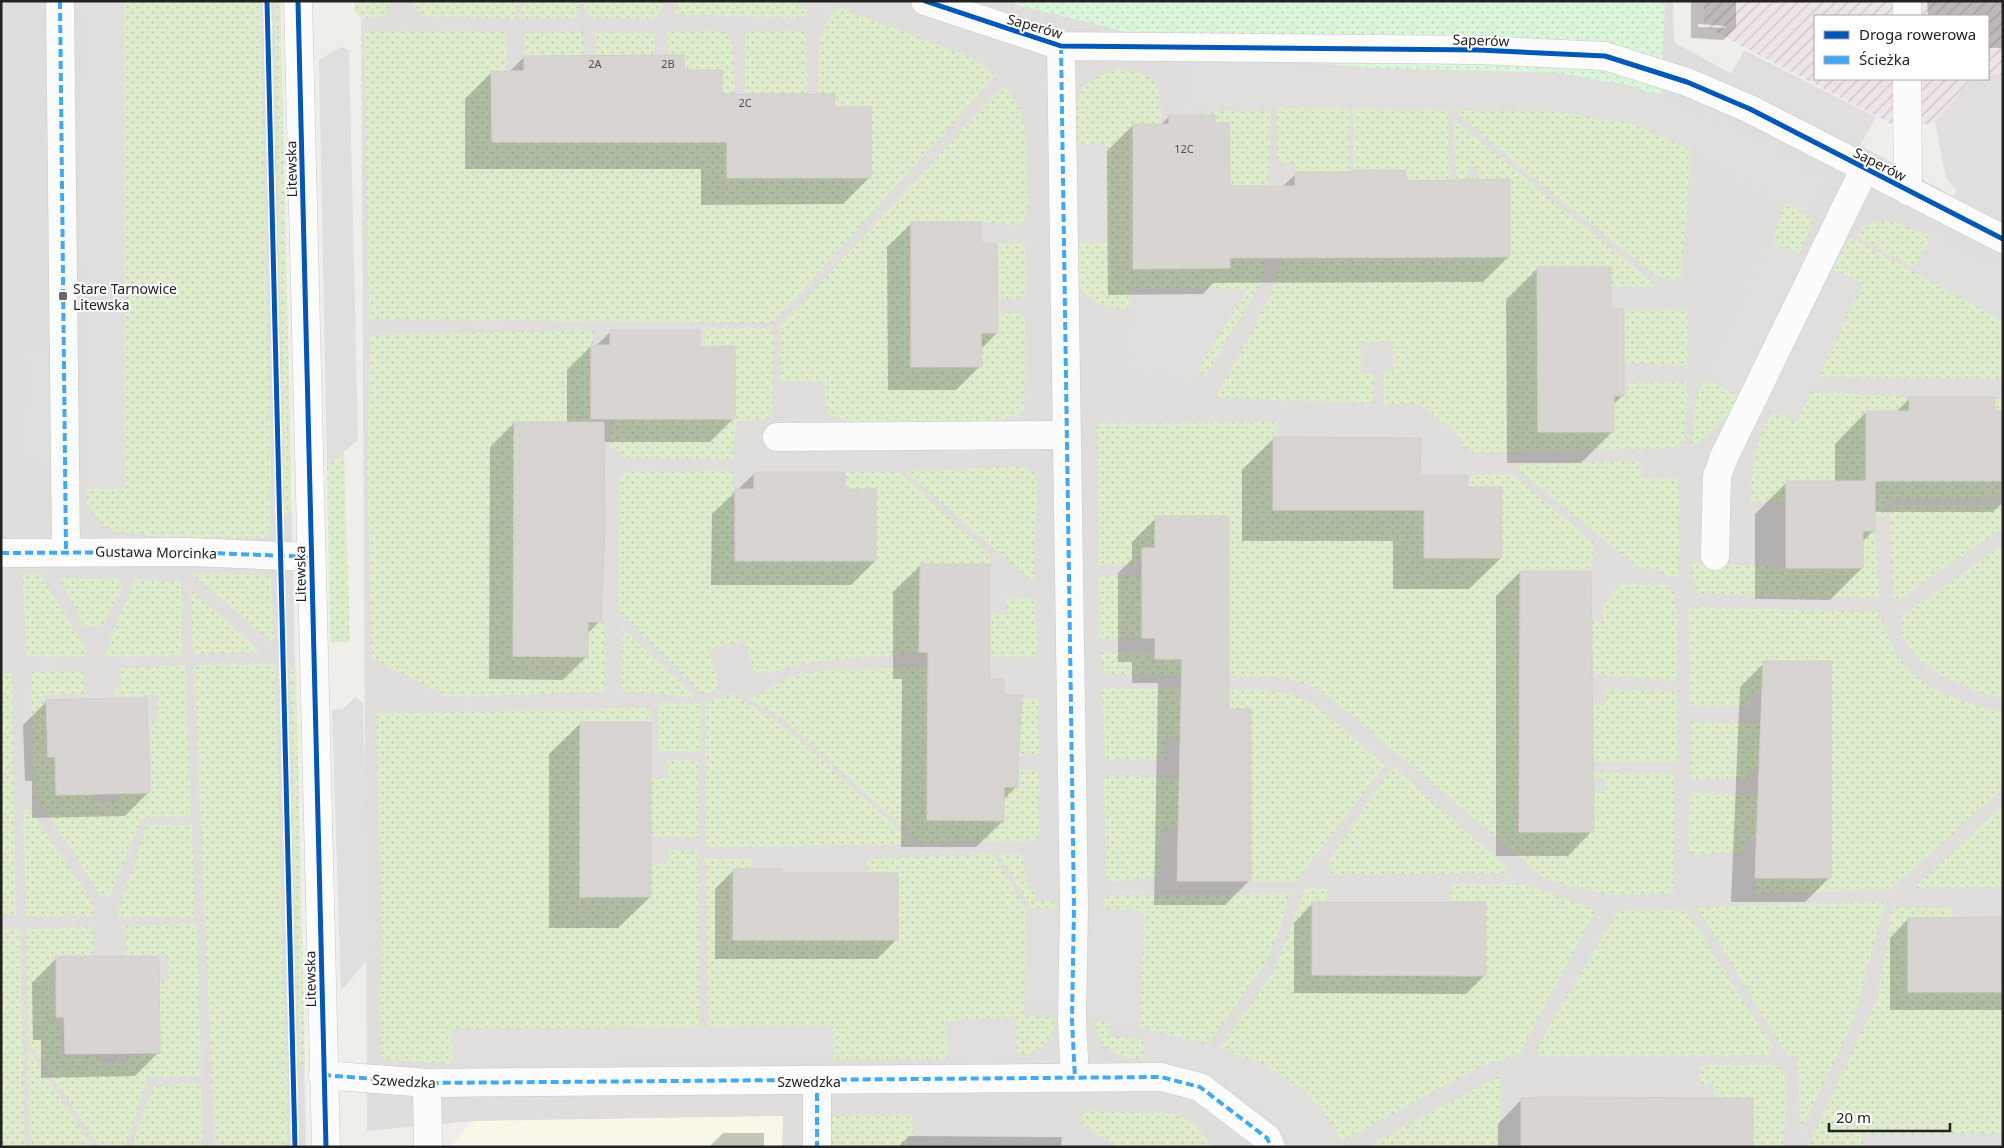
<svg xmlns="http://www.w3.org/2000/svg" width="2004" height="1148" font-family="'Noto Sans',sans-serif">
<defs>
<pattern id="industrial-furrows" width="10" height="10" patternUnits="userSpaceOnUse" patternTransform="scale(1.25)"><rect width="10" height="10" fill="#ede4e9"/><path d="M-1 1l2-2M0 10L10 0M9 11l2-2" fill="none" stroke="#cbc3c8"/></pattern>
<pattern id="grass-dots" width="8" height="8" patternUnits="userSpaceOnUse" patternTransform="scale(1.25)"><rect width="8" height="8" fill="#ddeccb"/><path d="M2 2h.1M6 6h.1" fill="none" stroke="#bdcaae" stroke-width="1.8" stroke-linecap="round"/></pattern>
<pattern id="park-dots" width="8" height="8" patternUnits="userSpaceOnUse" patternTransform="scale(1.25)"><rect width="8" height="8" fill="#daf5da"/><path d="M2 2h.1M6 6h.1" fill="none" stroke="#bbd2bb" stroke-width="1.8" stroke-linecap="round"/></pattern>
</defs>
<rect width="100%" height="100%" fill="#f0eeeb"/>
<!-- residential -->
<g fill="#dfdedc">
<polygon points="1,1 280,1 306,1147 1,1147"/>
<polygon points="361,1 1673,1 1674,42 2003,224 2003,1147 782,1147 783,1116 473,1121 367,1131"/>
</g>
<!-- industrial -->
<polygon fill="url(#industrial-furrows)" points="1704,1 2003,1 2003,75 1988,75 1988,16 1815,16 1815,79 1971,79 1935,123 1897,127 1704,26"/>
<!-- education -->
<polygon fill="#f8f7e8" points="783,1116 782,1147 450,1147 473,1121"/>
<!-- grass -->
<g fill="url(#grass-dots)">
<polygon points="124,1 260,1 271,474 270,536 264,538 162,537 117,532 107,528 88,508 85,489 125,489"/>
<polygon points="274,1 280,1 291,473 291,509 285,520"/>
<polygon points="354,1 393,1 385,16 363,19 354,11"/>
<polygon points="520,1 514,19 422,16 411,2"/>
<polygon points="523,1 578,1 580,6 575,18 517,19"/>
<polygon points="586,1 666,1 655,19 590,18 584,7"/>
<polygon points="679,1 789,1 810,9 803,18 672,14"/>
<polygon points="838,7 972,58 996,75 773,323 369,319 364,31 507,32 508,71 491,71 492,142 727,142 728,178 871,178 871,107 835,107 835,94 818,94 819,47 825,25"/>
<polygon points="583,31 584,70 540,70 539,56 524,56 525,33"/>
<polygon points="668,31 722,31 732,38 736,108 722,108 721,70 684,70 684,55 668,55"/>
<polygon points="752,31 805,31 807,108 745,94 745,34"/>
<polygon points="595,33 655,33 655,70 612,70 612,55 595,55"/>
<path d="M1122,69C1162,73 1161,90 1161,124H1133V269L1230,268L1229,124L1215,123V115H1205V111H1271L1264,278L1206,375L1197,371L1246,290L1130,289L1132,309C1111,310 1089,304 1078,283C1073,274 1075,254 1075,243H1107L1106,145H1074C1075,102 1072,79 1122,69Z"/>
<polygon points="1004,85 1020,108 1026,139 1028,212 1020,225 981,222 911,222 911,366 981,367 981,333 998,333 998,315 1021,313 1025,320 1024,411 1017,415 991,422 854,423 830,415 826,409 824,381 781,381 780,327"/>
<polygon points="1277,107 1350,108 1348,184 1295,173 1295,164 1284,163 1277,159"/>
<polygon points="1354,108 1448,109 1450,181 1406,181 1366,170 1354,170"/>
<polygon points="1453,109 1554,111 1631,123 1692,150 1681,275 1673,279 1659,278 1526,172"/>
<path d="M1453,119L1658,287L1611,286L1537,267L1614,396H1627V383L1687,382L1684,442L1671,448L1471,453L1449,426L1418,404H1384V371L1394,370L1393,341L1360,343L1361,373H1374L1373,403L1215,398C1232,366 1280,290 1281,258L1510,257V179H1477V166H1468V181H1456Z"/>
<polygon points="1786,203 1810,218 1813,222 1799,253 1772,241"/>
<polygon points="1883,221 1896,222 1932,237 1914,267 1856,236 1863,226"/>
<polygon points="1850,237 2003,321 2003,379 1818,377 1862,283 1833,269"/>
<polygon points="998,243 1018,243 1025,247 1026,293 1017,299 981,299 981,260 998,260"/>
<polygon points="1624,309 1688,309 1687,365 1613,363"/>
<polygon points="705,328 774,328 772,413 767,418 736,422 733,460 626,458 610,446 611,419 735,419 735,347 705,347"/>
<polygon points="593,330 593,345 591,345 591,422 514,422 513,656 588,622 604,622 604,692 447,697 372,658 367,470 370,335"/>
<polygon points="1706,380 1744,398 1709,434 1694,445 1691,445 1697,394"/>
<path d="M1811,392L1909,397V411H1866V481H2003V497L1893,500L1884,508L1885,517L1866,516L1786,502L1750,501C1753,470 1754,437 1774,411L1797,422Z"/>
<polygon points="1995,397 2003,398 2003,411 1995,411"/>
<polygon points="1277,422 1274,509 1424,510 1425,558 1502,558 1502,487 1468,487 1468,475 1512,474 1594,543 1591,571 1520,571 1519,832 1593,832 1594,791 1605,791 1605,779 1592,778 1592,772 1675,774 1673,890 1665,894 1608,895 1547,880 1335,701 1312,686 1274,676 1105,674 1100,656 1103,652 1155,655 1156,659 1228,659 1156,516 1155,548 1142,548 1142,564 1099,565 1097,424"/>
<polygon points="344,452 350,642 330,642 327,466"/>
<polygon points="1640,461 1641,478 1679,479 1679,576 1667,576 1655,568 1640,569 1517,469 1522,465"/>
<polygon points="1020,466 1033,472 1037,483 1034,583 905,471"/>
<polygon points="733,470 733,488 735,489 735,561 876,561 876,489 845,489 845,472 899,472 991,556 990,564 920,565 919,652 820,661 767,673 758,672 753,668 744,640 709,650 719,688 715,692 702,694 618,610 620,478 625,472"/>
<polygon points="1895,505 2003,505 2003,528 1898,600 1893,596 1890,509"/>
<polygon points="1863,531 1875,531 1879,596 1868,598 1700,594 1692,581 1692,562 1786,568 1863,568"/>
<path d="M2003,545V698C1971,693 1887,658 1903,615Z"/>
<polygon points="22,573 41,575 85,648 86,657 27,656"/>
<polygon points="230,573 264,575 271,577 274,643 191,574"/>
<polygon points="1099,576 1155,577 1155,623 1142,624 1142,638 1100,639"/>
<polygon points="59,577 120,580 123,585 103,626 85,627"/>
<polygon points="135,579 181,582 182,655 104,657"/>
<polygon points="1621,584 1665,585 1674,592 1674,604 1678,605 1676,681 1592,674 1592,621 1603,621 1603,606"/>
<polygon points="190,589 261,652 194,654"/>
<polygon points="1030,598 1035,602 1037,651 1032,657 991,657 990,614 1007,614 1007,599"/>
<path d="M1689,607L1876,612C1888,627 1890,648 1903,663C1926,692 1968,704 2003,712V789L1889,890L1755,894V878H1831L1763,694L1751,695V706H1690Z"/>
<polygon points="623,628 694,697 628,692 622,688"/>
<polygon points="275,664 287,1106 286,1147 215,1147 194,665"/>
<polygon points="185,665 191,816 142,818 110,896 101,896 34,793 31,672 83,671 84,694 44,695 46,759 54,759 55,795 91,794 92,802 117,802 117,795 152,793 150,722 158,722 157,695 115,696 115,688 121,688 120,668"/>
<polygon points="290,667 296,668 305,1068 299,1062"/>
<polygon points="925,667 928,679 928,820 1004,821 1004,787 1020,787 1020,770 1034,770 1039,774 1039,838 1033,841 921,843 782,718 749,699 791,677 825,670"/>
<polygon points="12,673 16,915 1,914 1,674"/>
<polygon points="1104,688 1265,690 1287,693 1312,703 1385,765 1296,881 1251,881 1251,709 1182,709 1182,738 1164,738 1164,760 1105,759 1102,692"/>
<polygon points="1605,690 1676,691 1678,762 1592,762 1593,705 1605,705"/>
<polygon points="732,694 777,722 804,744 914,844 706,847 705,703"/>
<polygon points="1021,699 1038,699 1039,751 1034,755 1004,755"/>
<rect x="658" y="703" width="42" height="49"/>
<polygon points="650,707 651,722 580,722 580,897 651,897 651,865 668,864 668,850 698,851 700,1027 452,1029 452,1064 382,1059 379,994 383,957 376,714"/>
<polygon points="1691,722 1760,724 1760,770 1748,770 1748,780 1691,779"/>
<polygon points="668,760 698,760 699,838 651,837 651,778 668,778"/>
<polygon points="1393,766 1508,869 1505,873 1333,875 1327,864"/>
<polygon points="1108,776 1179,778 1179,828 1161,828 1160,877 1112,882 1106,879 1104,779"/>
<polygon points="1693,793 1757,796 1757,841 1745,841 1745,852 1694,855 1688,850 1690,798"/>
<polygon points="2003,805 2003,887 1914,888"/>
<polygon points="23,809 30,809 94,904 95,915 26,916"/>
<polygon points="147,825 192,825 195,918 117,917"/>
<polygon points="998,853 1022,855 1028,889 1036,889 1035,902 1052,900 1055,910 1031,908"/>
<path d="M993,854L1026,909L1024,1016L1056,1018C1052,1041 1042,1055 1017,1055L1015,1017L946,1021L948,1059L833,1060V1026L708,1027L706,859H752L751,869L733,870L734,940H897L867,873V859Z"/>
<polygon points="1451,884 1527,885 1596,910 1520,1053 1478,1068 1342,1141 1323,1112 1220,1048 1276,967 1305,888 1328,888 1326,902 1312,903 1312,975 1451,902"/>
<polygon points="1289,894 1282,923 1264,966 1208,1044 1139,1028 1144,911 1104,909 1105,896"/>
<polygon points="1885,902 1853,1022 1801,1130 1797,1056 1787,1055 1697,907"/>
<polygon points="1892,907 1952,908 1952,918 1908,918 1908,992 2003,992 2003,1134 1864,1135 1864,1147 1808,1147 1878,997"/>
<polygon points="1685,909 1772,1046 1769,1055 1540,1056 1536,1049 1619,910"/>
<polygon points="197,924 201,1076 148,1077 125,1147 100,1147 28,1041 26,929 94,927 94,954 52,955 53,1021 61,1020 62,1057 100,1056 100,1063 127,1062 127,1055 161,1054 160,981 168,980 167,955 126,955 125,926"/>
<polygon points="1,929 20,930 25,1147 1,1147"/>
<path d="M1095,1021L1110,1022L1109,1036L1144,1039V1060C1116,1055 1099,1053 1095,1021Z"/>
<polygon points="27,1047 92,1147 30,1147"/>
<polygon points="1700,1065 1777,1065 1787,1080 1783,1147 1753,1147 1714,1098 1714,1083 1700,1085"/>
<polygon points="1500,1075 1500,1147 1367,1147"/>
<polygon points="201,1083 203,1147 131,1147 154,1086"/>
<path d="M1082,1110L1173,1114C1192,1119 1202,1131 1212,1147H1118L1082,1124Z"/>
<polygon points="834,1116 912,1116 913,1135 908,1136 908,1147 830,1147 829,1121"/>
</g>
<!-- park -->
<polygon fill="url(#park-dots)" points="1002,1 1665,1 1661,94 1213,54"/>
<!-- parking -->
<g fill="#e0dfde">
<polygon points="81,1 124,1 125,489 82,489"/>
<polygon points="789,1 835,1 823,14"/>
<polygon points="341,47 349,50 358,440 327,466 319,60"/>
<polygon points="1744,50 1876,117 1851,161 1719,96"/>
<polygon points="1187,63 1561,73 1636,87 1763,144 1821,182 1808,213 1669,138 1631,123 1554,111 1187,107"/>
<polygon points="1988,75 2003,75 2003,239 1951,201 1956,190 1946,178 1935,123 1971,79 1988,79"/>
<polygon points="1106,144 1108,243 1075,243 1074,145"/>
<polygon points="1933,235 2003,274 2003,319 1912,270"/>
<polygon points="1772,241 1863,283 1797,422 1706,380"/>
<polygon points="1129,288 1247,290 1192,378 1134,367 1135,329"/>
<polygon points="27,358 51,359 47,462 24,461"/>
<polygon points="355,697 363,703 370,957 341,991 332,710 343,709"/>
<polygon points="1029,908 1144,911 1140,1024 1072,1020 1072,1005 1027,1003"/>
<polygon points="1015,1017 1017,1055 948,1059 946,1021"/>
<polygon points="833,1026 833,1060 452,1064 451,1029"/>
<polygon points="1143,1028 1211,1045 1261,1063 1305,1091 1323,1112 1346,1147 1292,1147 1277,1124 1233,1089 1167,1062 1144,1060"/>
<polygon points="2003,1134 2003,1147 1864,1147 1863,1135"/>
</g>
<!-- shadow -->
<g fill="#0003" fill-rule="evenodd">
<path d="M1691,1H1736V27L1723,40L1691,38ZM1698,24L1725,26V28L1698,27Z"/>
<polygon points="1927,1 2003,1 2003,48 1988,48 1988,16 1928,16"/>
<polygon points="524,57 683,71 720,96 834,108 870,177 843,204 701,205 701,169 465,169 465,99 492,72 509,72"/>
<polygon points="1170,116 1214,125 1228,187 1282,187 1296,174 1352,174 1354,171 1405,182 1509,256 1483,282 1213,283 1203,294 1108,295 1107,151 1133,125 1160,125"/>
<polygon points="912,223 980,244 997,333 980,350 980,366 956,390 888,390 887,247"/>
<polygon points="1538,268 1610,310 1623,395 1613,405 1613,431 1581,463 1507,463 1506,300"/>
<polygon points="611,331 699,348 734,418 710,442 603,442 600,621 587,634 587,656 563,680 489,679 490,447 514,423 567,423 567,370 591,346 596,346"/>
<polygon points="1910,398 2003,412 2003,502 1993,512 1874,512 1874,530 1862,542 1862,568 1830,600 1755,599 1755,514 1787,482 1835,482 1835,444 1866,412 1896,412"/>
<polygon points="1274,438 1467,488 1501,558 1469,589 1393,589 1393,541 1242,541 1242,470"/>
<polygon points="755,473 844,490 875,561 851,585 711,585 712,514"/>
<polygon points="1156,518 1227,710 1249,881 1225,905 1154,905 1158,683 1132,683 1132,662 1118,662 1118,573 1132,559 1132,542"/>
<polygon points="920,566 989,680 1003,696 1016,787 1003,800 1003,821 976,847 901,847 902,679 893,679 893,592"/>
<polygon points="1520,572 1592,831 1568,856 1496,856 1496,596"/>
<polygon points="1764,663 1829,878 1805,902 1731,902 1740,687"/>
<polygon points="47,701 149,792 125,816 32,818 32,781 25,781 23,725"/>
<polygon points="581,723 650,897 618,928 549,928 549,754"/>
<polygon points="734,870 780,875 896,940 877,959 715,959 715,889"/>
<polygon points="1312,904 1485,975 1466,994 1294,993 1294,923"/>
<polygon points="1908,919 2003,919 2003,1010 1890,1010 1890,938"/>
<polygon points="56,959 159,1052 135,1076 41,1078 41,1040 33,1040 32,983"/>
<polygon points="1522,1099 1751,1147 1498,1147 1498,1124"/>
<polygon points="723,1133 764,1133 764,1147 709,1147"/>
<polygon points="909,1136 1062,1137 1061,1147 898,1147"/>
</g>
<!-- building -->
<g fill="#d7d4d2" stroke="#d3d0cc">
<polygon points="684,55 684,70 722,70 722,94 835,94 835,107 871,107 871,178 727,178 727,142 492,142 491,71 524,71 524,56"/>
<polygon points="1169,115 1215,115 1215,123 1229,123 1230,186 1295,186 1295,172 1354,172 1354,170 1406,170 1406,181 1510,179 1510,257 1230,258 1230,268 1133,269 1133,124 1169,124"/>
<polygon points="911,222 981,222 981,243 997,243 998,333 981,333 982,367 911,367"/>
<polygon points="1537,267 1611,267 1611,309 1624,309 1624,396 1614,396 1614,432 1538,432"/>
<polygon points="610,330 700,330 700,347 735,346 735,419 591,419 591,345 610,345"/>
<polygon points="1909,397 1995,397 1995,411 2003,411 2003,481 1875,481 1875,531 1863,531 1863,568 1786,568 1786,481 1866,481 1866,411 1909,411"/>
<polygon points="514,422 604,422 605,527 601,622 588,622 588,657 513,656"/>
<polygon points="1273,437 1421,438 1420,475 1468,475 1468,487 1502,487 1502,558 1424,558 1424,510 1273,510"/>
<polygon points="754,472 845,472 845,489 876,489 876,561 735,561 735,489 754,489"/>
<polygon points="1155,516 1229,516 1229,709 1251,709 1251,881 1177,881 1182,659 1155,659 1155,638 1142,638 1142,548 1155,548"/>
<polygon points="920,564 990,564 990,679 1004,679 1004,695 1022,695 1017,787 1004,787 1004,821 927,820 928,652 919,652"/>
<polygon points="1520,571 1591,571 1594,832 1519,832"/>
<polygon points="1763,661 1831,661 1831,878 1755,878"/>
<polygon points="116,698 147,698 150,793 56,795 55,757 48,757 46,700"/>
<rect x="580" y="722" width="71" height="175"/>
<polygon points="733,869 782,869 782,873 898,873 898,940 733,940"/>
<polygon points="1312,902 1486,902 1486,976 1312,975"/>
<polygon points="2003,917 2003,992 1908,992 1908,918"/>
<polygon points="125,956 159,957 160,1053 65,1054 64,1017 56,1017 56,957"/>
<polygon points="1543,1097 1753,1098 1753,1147 1521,1147 1521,1098"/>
</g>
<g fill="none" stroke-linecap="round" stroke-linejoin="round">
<!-- minor casing -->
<g stroke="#c9c8c7" stroke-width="29">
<g id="minor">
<polyline points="60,1 66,552"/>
<polyline points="298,1 326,1147"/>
<polyline points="925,1 1061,46 1479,50 1605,56 1687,82 1750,109 2003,239"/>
<polyline points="1907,1 1907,16"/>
<polyline points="1061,46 1074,908 1072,1020 1075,1078"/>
<polyline points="1907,79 1908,191"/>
<polyline points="777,437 1066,435"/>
<polyline points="1,553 189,552 311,557"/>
<polyline points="1715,556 1717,476 1724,457 1865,168"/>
<polyline points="323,1075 427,1083 1161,1077 1200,1087 1267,1138 1271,1147"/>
<polyline points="817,1081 817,1147"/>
<polyline points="427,1083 428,1147"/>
</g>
</g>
<!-- minor -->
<use href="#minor" stroke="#fdfcfc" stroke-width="28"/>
<!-- quiet -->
<g stroke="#3fa9f5" stroke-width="4" stroke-dasharray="8 4" stroke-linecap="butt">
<polyline points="60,1 66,552"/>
<polyline points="1061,46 1074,908 1072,1020 1075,1078"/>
<polyline points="1,553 189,552 311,557"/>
<polyline points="323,1075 427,1083 1161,1077 1200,1087 1267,1138 1271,1147"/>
<polyline points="817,1081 817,1147"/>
</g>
<!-- cycleway casing -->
<g stroke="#fff" stroke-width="8">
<g id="cycleway">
<polyline points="267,1 295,1147"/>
<polyline points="298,1 326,1147"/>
<polyline points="925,1 1061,46 1479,50 1605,56 1687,82 1750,109 2003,239"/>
</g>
</g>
<!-- cycleway -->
<use href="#cycleway" stroke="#0057b8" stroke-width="5"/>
</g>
<!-- markers -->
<rect fill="#6a6968" stroke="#fff" stroke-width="2" x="58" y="291" width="10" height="10" rx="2.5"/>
<g text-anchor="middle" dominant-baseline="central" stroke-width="4" stroke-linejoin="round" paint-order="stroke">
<!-- number labels -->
<g font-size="11" fill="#4f4e4e">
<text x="595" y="63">2A</text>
<text x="668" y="63">2B</text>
<text x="745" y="102">2C</text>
<text x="1184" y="148">12C</text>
</g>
<!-- street labels -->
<g font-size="14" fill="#222" stroke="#fff">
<text transform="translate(1035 26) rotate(16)">Saperów</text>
<text transform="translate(1481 40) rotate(2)">Saperów</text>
<text transform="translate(1880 164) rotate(27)">Saperów</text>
<text transform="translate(291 169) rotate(-91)">Litewska</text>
<text transform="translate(156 552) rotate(1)">Gustawa Morcinka</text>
<text transform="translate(300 574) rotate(-91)">Litewska</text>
<text transform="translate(310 979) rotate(-91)">Litewska</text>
<text transform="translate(404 1081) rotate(3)">Szwedzka</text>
<text x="809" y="1081">Szwedzka</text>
</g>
<!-- poi labels -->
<g font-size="14" fill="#222" stroke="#fff" text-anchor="start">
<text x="73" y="288">Stare Tarnowice<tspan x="73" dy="16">Litewska</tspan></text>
</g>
</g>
<!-- border -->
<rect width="2004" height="1148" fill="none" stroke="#222222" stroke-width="5"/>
<!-- legend -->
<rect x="1814" y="15" width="175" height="65" fill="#ffffff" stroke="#a7a7a7"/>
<rect x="1824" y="31" width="25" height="8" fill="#0057b8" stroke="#a7a7a7"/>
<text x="1859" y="40" font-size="15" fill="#222222">Droga rowerowa</text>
<rect x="1824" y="56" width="25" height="8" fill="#3fa9f5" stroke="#a7a7a7"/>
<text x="1859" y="65" font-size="15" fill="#222222">Ścieżka</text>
<!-- scale -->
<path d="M1829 1123v8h121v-8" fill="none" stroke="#222222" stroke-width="2.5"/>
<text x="1836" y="1123" font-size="15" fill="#222222" stroke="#ffffff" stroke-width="4" paint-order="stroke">20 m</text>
</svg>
